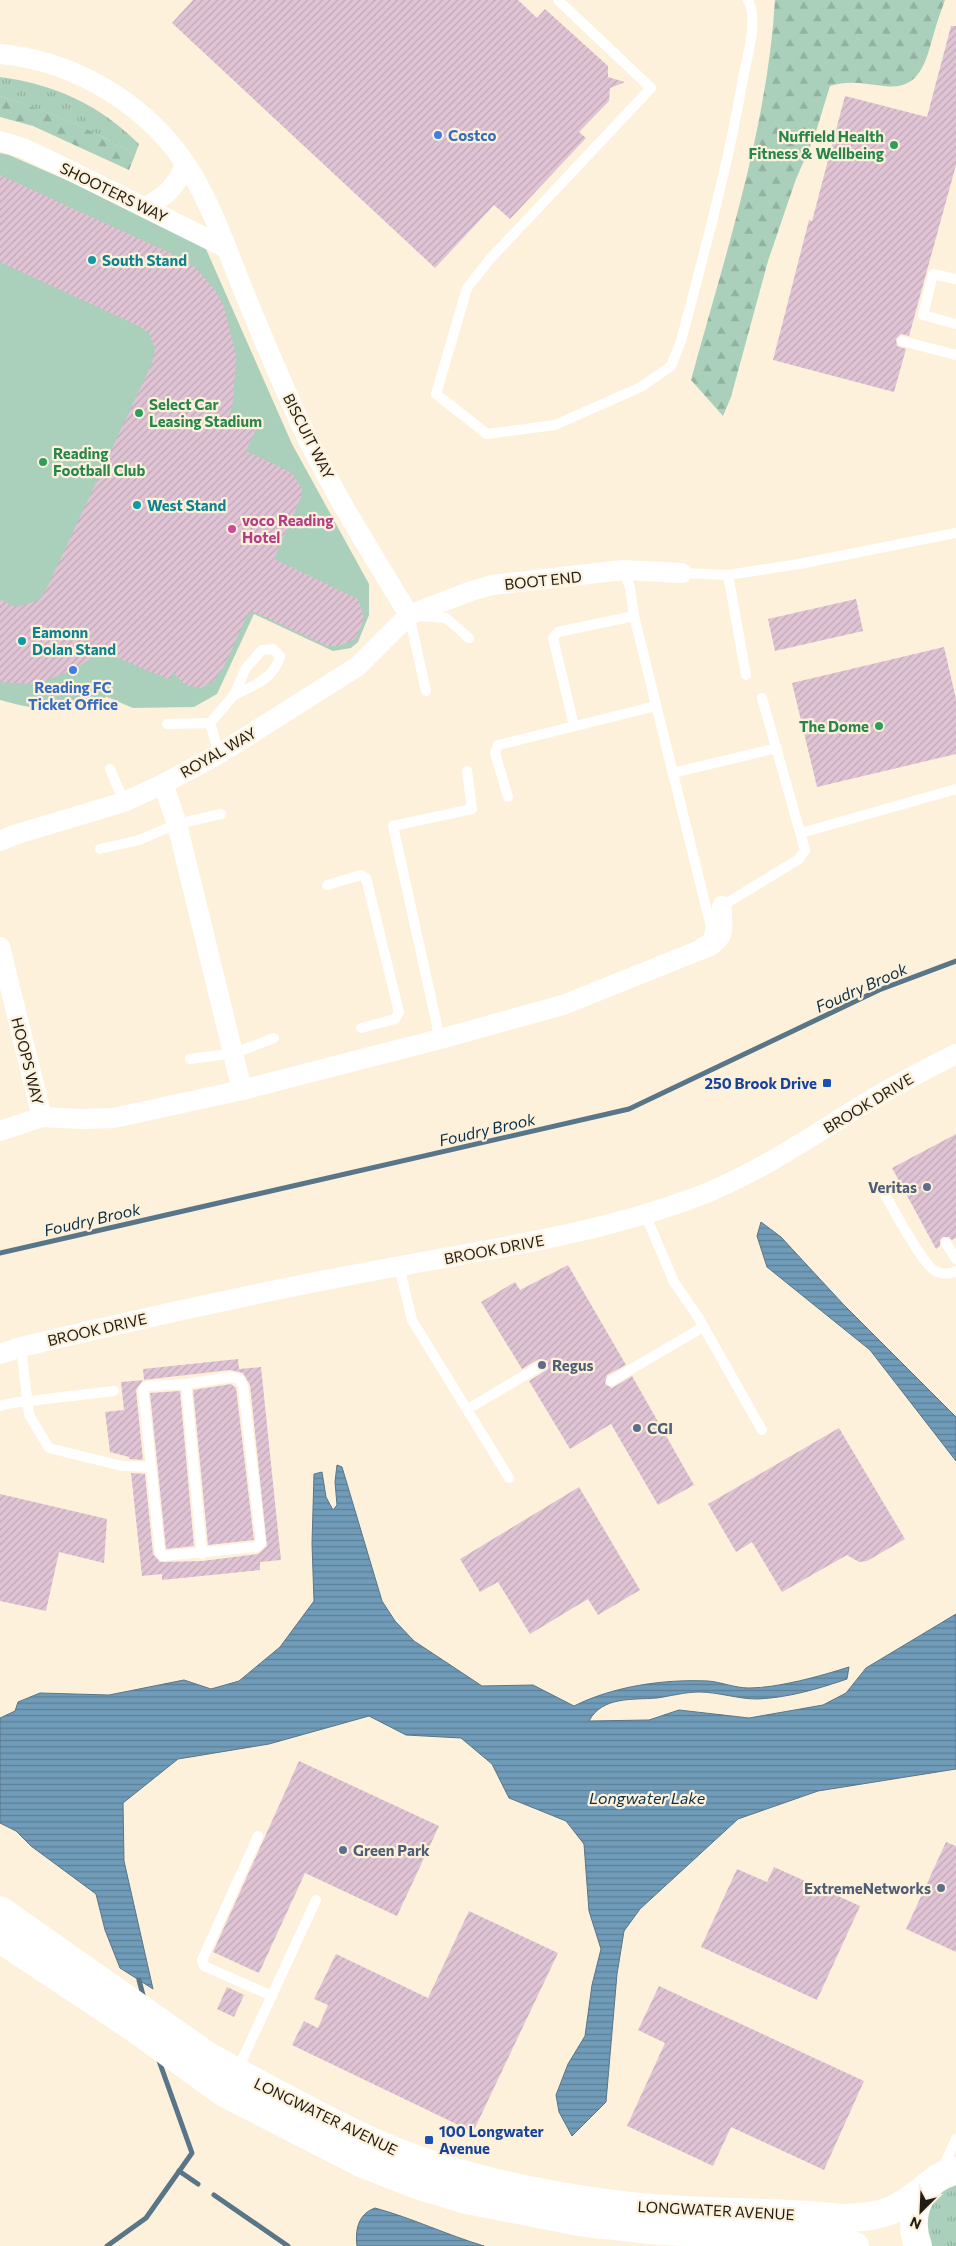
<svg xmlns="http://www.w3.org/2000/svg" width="956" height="2246" font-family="Commissioner,sans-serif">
<defs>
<pattern id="grass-tufts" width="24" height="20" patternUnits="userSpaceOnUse" patternTransform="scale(1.25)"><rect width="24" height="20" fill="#aad0bb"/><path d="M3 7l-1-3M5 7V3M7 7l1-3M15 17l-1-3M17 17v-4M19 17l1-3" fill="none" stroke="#92b2a0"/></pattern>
<pattern id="forest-firs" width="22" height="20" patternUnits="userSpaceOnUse" patternTransform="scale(1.25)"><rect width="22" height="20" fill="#aad0bb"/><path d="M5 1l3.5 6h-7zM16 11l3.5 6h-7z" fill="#92b2a0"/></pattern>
<pattern id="water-rules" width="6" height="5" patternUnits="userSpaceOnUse" patternTransform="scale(1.25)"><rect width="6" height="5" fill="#709cb9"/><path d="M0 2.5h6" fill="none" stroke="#5c7f95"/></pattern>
<pattern id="building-hatch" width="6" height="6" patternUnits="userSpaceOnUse" patternTransform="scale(1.25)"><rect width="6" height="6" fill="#e0c4d5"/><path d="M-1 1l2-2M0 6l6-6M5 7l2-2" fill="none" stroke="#c0a8b6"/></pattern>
</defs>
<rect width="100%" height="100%" fill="#fdf1dc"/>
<!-- grass -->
<g fill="url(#grass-tufts)">
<path d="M0,77C54,84 100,105 139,144L135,155C92,129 48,112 0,96Z"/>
<polygon points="956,2182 956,2246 930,2246 924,2232 931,2199"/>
</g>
<!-- forest -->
<g fill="url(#forest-firs)">
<path d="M775,0H945C941,11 937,22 934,33C926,60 921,91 884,86C865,84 849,80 830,86L814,138L796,179L768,261L731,397L723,416L691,380C725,255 767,130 775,0Z"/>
<path d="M0,96C48,111 92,129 135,155L129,170L33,126L0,117Z"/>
</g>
<!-- pitch -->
<path fill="#aad0bb" d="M0,153L9,155L183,231L206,249L292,444L369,584V615L358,642L351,648L333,651L254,614L217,694L194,707L133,708L107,697C60,712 47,713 0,700Z"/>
<!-- water -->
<g fill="url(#water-rules)" stroke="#597688">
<polygon points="761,1222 781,1237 843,1304 956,1417 956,1461 870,1350 767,1267 757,1236"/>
<path d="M337,1465L342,1467L382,1601L395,1621L414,1641L482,1686L533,1685L574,1706C614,1686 664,1679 708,1681C721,1682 735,1688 749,1688C778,1688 821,1676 849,1667L847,1679C818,1689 787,1698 757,1699C738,1699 718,1692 699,1692C685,1692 671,1696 657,1698C633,1700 602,1696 589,1721L649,1720L679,1710L749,1718L823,1705L846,1693L866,1668L956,1614V1769L818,1791L738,1819L640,1909L624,1931L617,1974L606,2102L572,2136L559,2112L556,2095L568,2064L585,2036L592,1985L601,1949L589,1911L584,1844L566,1821L509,1798L492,1764L461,1738L406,1735L369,1716L269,1744L178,1759L123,1803L124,1861L153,1989L120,1968L105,1930L96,1894L31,1846L16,1831L0,1823V1718L15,1711L18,1702L40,1693L109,1695L184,1680L211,1689L239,1681L280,1647L314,1601L312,1544L314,1474L322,1472L326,1497L333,1510L337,1505L335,1482Z"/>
<path d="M375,2208C412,2218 447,2235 484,2246H357C355,2230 358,2214 375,2208Z"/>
</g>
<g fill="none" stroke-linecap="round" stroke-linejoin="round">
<!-- stream -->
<g stroke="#597688" stroke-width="5">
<polyline points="0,1253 629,1109 879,990 956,961"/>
<polyline points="139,1980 144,1999"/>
<polyline points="179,2171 198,2184"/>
<polyline points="214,2195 288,2246"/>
<polyline points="107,2246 146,2218 192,2153 158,2058"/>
</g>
</g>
<!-- building -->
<g fill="url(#building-hatch)">
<polygon points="193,0 518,0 537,18 545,9 608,66 608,77 625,82 610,88 609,101 579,132 586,138 510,219 494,205 435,268 172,23"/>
<polygon points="951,26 956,26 956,165 909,336 901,334 896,339 897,346 906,349 894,392 773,360 809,220 812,221 845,96 927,117"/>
<polygon points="0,175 181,258 196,268 215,290 224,307 236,356 233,403 229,416 256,429 246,451 292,473 302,489 301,497 274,559 358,599 364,619 355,639 339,646 327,646 252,611 249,616 247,615 222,671 220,670 215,680 201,688 185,685 173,672 170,680 102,651 73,670 36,684 0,682 0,599 13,606 20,606 39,600 44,594 152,363 155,349 149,333 139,326 0,262"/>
<polygon points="856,599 863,631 775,651 768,619"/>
<polygon points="944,647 956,699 956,754 817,787 792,683"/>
<polygon points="956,1134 956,1238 952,1240 949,1237 943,1237 940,1240 940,1246 936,1249 892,1168"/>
<polygon points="568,1265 626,1365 607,1375 605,1384 612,1388 632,1376 694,1485 658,1505 611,1424 570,1449 529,1381 548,1369 548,1361 539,1359 522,1369 481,1302 515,1282 520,1290"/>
<polygon points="238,1359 239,1369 261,1367 281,1560 260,1562 260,1570 162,1580 162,1574 142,1576 131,1473 145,1474 153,1554 160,1562 202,1561 258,1554 267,1546 250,1385 243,1373 230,1370 143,1380 136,1390 143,1460 129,1459 129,1457 110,1452 105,1412 124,1410 121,1382 144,1380 143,1369"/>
<polygon points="231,1384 236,1388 254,1540 208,1545 193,1390"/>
<polygon points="180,1391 194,1546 166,1549 150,1393"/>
<polygon points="839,1428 905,1539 867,1561 859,1562 847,1555 782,1592 752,1542 736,1552 708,1504"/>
<polygon points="579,1487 640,1590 598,1615 588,1599 530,1634 498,1582 480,1592 460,1559"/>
<polygon points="0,1494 107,1519 104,1563 59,1552 46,1611 0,1601"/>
<polygon points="299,1761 439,1826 397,1916 305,1873 259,1973 213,1952"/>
<polygon points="946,1842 956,1846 956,1952 906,1929"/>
<polygon points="774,1867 860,1906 817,2000 701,1947 737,1869 767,1882"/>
<polygon points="469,1911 558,1953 473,2132 292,2045 304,2021 318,2028 328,2005 314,1999 336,1954 428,1998"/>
<polygon points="659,1986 864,2081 824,2170 731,2127 713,2166 627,2126 665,2043 638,2030"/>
<polygon points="227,1987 244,1995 234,2017 217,2009"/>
</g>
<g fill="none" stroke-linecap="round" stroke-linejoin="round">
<!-- lane -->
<g stroke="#fff" stroke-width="10">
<path d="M558,0L651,88L491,258L467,288L436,394L487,434L555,425L641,387L671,366L681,341C704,253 728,167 743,78C747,56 759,21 748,0"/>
<polyline points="956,279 933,274 923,315 956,324"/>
<polyline points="902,341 956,355"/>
<polyline points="623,570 630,587 634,616"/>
<polyline points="682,573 728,575 799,564 956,533"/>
<polyline points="728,575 746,675"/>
<polyline points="426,691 409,615 446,618 469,638"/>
<path d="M210,723L234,695L246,668L262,650L273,649L280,656C275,678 253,686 234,695"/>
<polyline points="167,724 210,723 219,754"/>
<polyline points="574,726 553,638 558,632 634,616 711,927 708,939 700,943"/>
<polyline points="110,769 124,802"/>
<polyline points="673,773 777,748"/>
<polyline points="508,797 495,753 498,745 656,706"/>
<polyline points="801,833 956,789"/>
<polyline points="100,849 139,840 177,824 221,814"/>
<polyline points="327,885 361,875 366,878 399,1012 395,1019 361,1028"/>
<polyline points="722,906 799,859 805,850 762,698"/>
<polyline points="440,1039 393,826 472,809 467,771"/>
<polyline points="190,1059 235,1053 274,1038"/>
<path d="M881,1188C891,1204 923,1267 937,1272C942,1274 952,1274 956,1271"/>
<polyline points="645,1214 674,1282 698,1317 762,1430"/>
<polyline points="946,1243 956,1259"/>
<polyline points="399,1266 412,1320 509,1478"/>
<polyline points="21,1347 29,1415 49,1448 122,1466 151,1467"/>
<polygon points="231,1377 239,1379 243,1386 261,1543 257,1547 163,1556 160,1553 143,1389 147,1386 186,1384"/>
<polyline points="611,1381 703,1327"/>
<polyline points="186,1384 202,1554"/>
<polyline points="0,1406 12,1403 114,1391"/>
<polyline points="468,1409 542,1365"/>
<polyline points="258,1836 202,1960 204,1966 272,1996"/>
<polyline points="237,2071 316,1900"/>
<polyline points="941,2171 956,2139"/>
</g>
<!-- street -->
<g stroke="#fff" stroke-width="20">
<path d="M0,54C77,61 152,107 192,174C214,211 228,253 244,292C261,335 280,378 299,421C330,488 371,552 409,615"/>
<polyline points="0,141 23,148 61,166 226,248"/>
<path d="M145,207C165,198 178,185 185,164"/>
<polyline points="163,784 177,824 242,1090"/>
<polyline points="0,841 14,835 124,802 163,784 219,754 358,666 409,615 471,591 492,585 623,570 682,573"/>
<polyline points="0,947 42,1117"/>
<path d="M0,1131L42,1117L81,1119L114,1118L242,1090L440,1039L563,1005L710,946C729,933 720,925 722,906"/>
<path d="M0,1354L21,1347C147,1317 273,1289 400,1266C503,1247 606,1232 704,1194C758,1172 806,1140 856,1109C888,1089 922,1071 956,1054"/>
</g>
<!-- secondary -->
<g stroke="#fff" stroke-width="28">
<path d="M0,1910L208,2056C262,2086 317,2116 373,2142C454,2178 542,2196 630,2206C700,2214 771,2210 841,2218C882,2218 897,2211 928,2186"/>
<polyline points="0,1939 134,2028 224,2093 363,2164 417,2185 467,2200 579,2222 660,2231 811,2237 855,2246"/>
<path d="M918,2246C906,2214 921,2178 956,2171"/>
</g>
</g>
<!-- markers -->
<g fill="#3f7fe0" stroke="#fdf1dc" stroke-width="2">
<circle cx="438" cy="135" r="5"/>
<circle cx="73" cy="670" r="5"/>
</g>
<g fill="#2e9e5b" stroke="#fdf1dc" stroke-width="2">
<circle cx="894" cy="145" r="5"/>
<circle cx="139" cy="413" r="5"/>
<circle cx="43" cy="462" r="5"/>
<circle cx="879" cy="726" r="5"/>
</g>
<g fill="#0f9aa8" stroke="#fdf1dc" stroke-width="2">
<circle cx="92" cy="260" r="5"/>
<circle cx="137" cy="505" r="5"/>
<circle cx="22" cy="641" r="5"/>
</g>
<circle fill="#d1479c" stroke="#fdf1dc" stroke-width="2" cx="232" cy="529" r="5"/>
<g fill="#1a4fb4" stroke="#fdf1dc" stroke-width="2">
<rect x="822" y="1078" width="10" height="10" rx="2.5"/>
<rect x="424" y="2135" width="10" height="10" rx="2.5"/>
</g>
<g fill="#5c6f8a" stroke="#fdf1dc" stroke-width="2">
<circle cx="927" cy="1187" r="5"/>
<circle cx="542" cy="1365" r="5"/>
<circle cx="637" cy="1428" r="5"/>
<circle cx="343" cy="1850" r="5"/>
<circle cx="941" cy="1888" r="5"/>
</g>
<g text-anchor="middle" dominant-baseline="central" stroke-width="4.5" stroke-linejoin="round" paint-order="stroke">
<!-- shop labels -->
<g font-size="15" font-weight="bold" fill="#366cbe" stroke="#fdf1dc" text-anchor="start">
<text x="448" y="135">Costco</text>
<text x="73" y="687" text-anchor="middle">Reading FC<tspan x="73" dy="17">Ticket Office</tspan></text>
</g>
<!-- leisure labels -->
<g font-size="15" font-weight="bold" fill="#27864d" stroke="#fdf1dc" text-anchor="end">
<text x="884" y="136">Nuffield Health<tspan x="884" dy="17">Fitness &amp; Wellbeing</tspan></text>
<text x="149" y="404" text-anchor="start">Select Car<tspan x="149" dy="17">Leasing Stadium</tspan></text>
<text x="53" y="453" text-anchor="start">Reading<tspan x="53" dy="17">Football Club</tspan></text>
<text x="869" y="726">The Dome</text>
</g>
<!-- street labels -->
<g font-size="15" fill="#221d14" stroke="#fdf1dc">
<text transform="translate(114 192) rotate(26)">SHOOTERS WAY</text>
<text transform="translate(309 436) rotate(63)">BISCUIT WAY</text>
<text transform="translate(543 580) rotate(-6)">BOOT END</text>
<text transform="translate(218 752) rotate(-30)">ROYAL WAY</text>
<text transform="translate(28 1061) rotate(76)">HOOPS WAY</text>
<text transform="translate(868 1103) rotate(-31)">BROOK DRIVE</text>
<text transform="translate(494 1249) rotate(-11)">BROOK DRIVE</text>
<text transform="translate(97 1329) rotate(-13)">BROOK DRIVE</text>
<text transform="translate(326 2116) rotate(26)">LONGWATER AVENUE</text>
<text transform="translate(716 2210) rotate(3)">LONGWATER AVENUE</text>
</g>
<!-- culture labels -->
<g font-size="15" font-weight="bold" fill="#0d838f" stroke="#fdf1dc" text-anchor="start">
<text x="102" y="260">South Stand</text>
<text x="147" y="505">West Stand</text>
<text x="32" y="632">Eamonn<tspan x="32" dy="17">Dolan Stand</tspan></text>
</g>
<!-- hotel labels -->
<g font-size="15" font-weight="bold" fill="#b23c85" stroke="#fdf1dc" text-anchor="start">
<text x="242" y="520">voco Reading<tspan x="242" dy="17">Hotel</tspan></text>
</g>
<!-- transit labels -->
<g font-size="15" font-weight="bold" fill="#164399" stroke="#fdf1dc" text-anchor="end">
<text x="817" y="1083">250 Brook Drive</text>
<text x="439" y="2131" text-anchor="start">100 Longwater<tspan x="439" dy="17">Avenue</tspan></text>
</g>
<!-- service labels -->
<g font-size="15" font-weight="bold" fill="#4e5e75" stroke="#fdf1dc" text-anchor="start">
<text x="917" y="1187" text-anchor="end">Veritas</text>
<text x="552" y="1365">Regus</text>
<text x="647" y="1428">CGI</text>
<text x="353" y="1850">Green Park</text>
<text x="931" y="1888" text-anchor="end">ExtremeNetworks</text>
</g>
<!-- water labels -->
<g font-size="16" font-style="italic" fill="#0a3045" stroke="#fdf1dc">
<text transform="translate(861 987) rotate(-24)">Foudry Brook</text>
<text transform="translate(487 1129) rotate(-13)">Foudry Brook</text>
<text transform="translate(92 1219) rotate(-13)">Foudry Brook</text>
<text x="647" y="1797">Longwater Lake</text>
</g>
</g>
<!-- north arrow -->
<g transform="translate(921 2211) rotate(204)" stroke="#fdf1dc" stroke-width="4" paint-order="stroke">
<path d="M0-4L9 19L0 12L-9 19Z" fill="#221d14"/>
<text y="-8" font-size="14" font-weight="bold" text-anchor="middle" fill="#221d14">N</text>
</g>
</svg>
